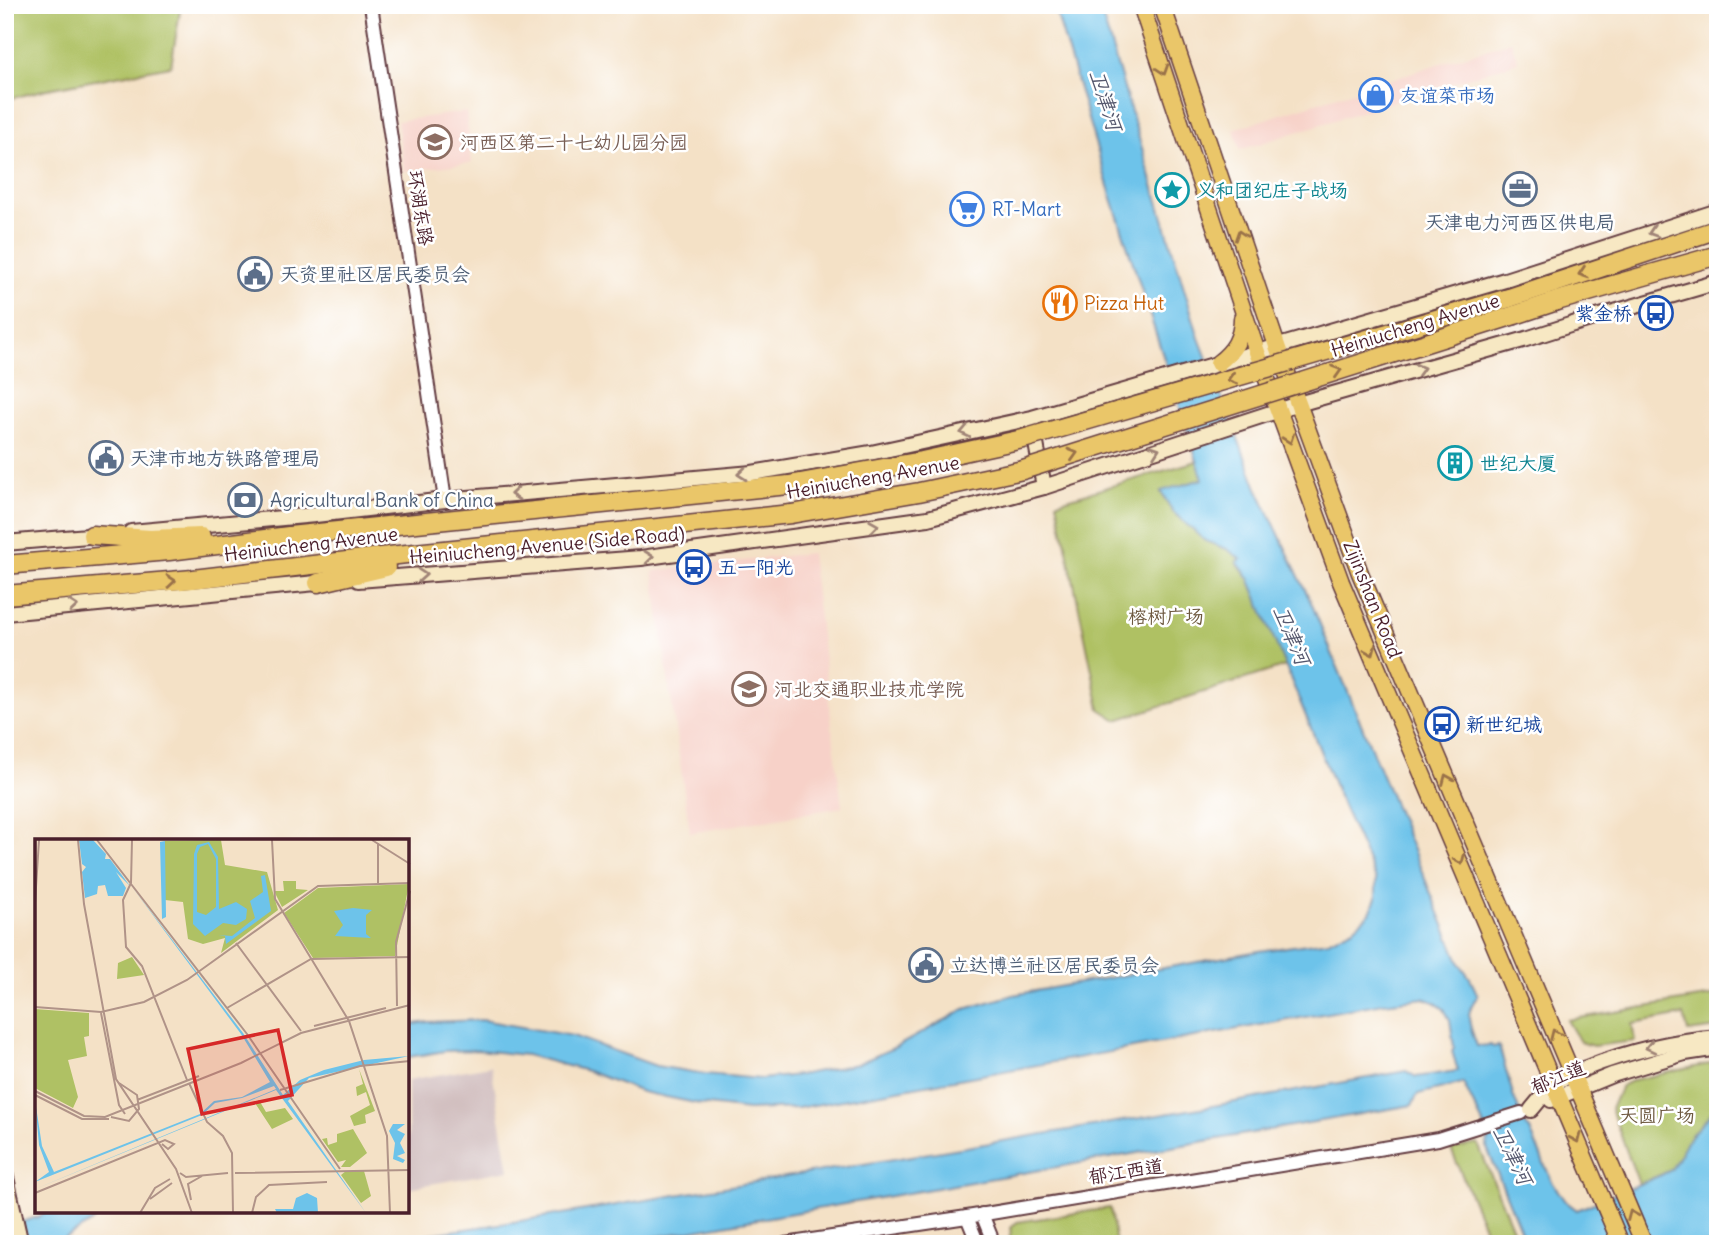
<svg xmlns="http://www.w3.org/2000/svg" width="1723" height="1249" font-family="Delius,'LXGW WenKai TC',sans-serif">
<rect width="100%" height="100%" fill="#fff"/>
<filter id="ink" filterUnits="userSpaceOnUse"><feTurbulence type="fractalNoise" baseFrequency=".0143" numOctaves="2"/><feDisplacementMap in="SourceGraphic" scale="14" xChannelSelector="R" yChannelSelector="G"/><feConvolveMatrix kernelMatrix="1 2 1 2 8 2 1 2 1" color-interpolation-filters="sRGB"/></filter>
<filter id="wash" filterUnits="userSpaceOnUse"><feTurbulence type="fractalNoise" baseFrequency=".00686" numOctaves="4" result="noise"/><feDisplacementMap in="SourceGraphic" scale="28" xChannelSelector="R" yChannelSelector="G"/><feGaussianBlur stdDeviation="1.57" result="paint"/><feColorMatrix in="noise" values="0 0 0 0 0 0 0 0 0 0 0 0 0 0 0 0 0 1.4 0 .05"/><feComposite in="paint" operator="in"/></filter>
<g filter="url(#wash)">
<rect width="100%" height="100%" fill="#f4e1c6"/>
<!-- built -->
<g fill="#f7d1c8">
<polygon points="1511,41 1518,62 1240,150 1234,129"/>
<polygon points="466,112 472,163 404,171 397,121"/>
<polygon points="811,553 842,807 690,833 653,571"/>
</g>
<!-- industrial -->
<polygon fill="#d2bfc0" points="491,1066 509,1170 408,1188 408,1080"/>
<!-- green -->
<g fill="#afc164" stroke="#7c7048" stroke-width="2">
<polygon points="5,5 181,5 171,66 47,89 5,100"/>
<polygon points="1197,461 1203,479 1161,492 1172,511 1205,541 1227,549 1242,559 1237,563 1249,578 1286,666 1117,720 1100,709 1057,502"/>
<polygon points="1718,995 1718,1028 1688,1032 1684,1015 1632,1024 1635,1041 1593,1046 1580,1042 1567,1020"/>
<polygon points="1718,1062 1718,1106 1690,1136 1672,1170 1639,1184 1611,1109 1621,1086 1633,1080"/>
<polygon points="1478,1144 1519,1244 1491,1244 1451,1149"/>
<polygon points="1110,1208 1116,1244 1009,1244 1011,1228 1017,1222"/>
</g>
<!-- water -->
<g fill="#6dc3ea" stroke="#5c718a" stroke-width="2">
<path d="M1054,5H1099L1199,338L1257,488L1310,600L1460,964L1470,978L1478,996C1462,1014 1471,1027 1477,1046L1491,1045L1493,1047L1499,1046L1514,1098L1524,1122L1530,1130L1551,1180L1564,1200L1577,1210L1661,1175L1671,1170L1690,1136L1718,1106V1244H1526L1487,1148L1488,1134L1463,1083L1418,1094L1412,1105L667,1235L604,1244H363L520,1221L1213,1106L1406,1071L1416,1077L1458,1071L1452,1051L1454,1047L1450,1020L1444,1009L1434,1002L1424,998L1383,1003L798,1108L748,1110L700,1104L642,1092L587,1071L526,1055L478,1050L445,1051L408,1057V1025L428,1022L482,1020L573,1036L656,1066L705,1074L761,1079L799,1075L857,1064L898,1046L965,1009L1013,995L1259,951L1328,941L1354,928L1370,913L1376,898V879L1343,806L1249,578L1237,562L1241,559L1227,549L1205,541L1172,511L1161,491L1203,479L1108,186Z"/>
<polygon points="46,1212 103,1212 92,1222 55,1244 5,1244 5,1227 38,1217"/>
</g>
</g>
<g filter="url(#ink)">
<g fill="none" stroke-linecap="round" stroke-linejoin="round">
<!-- tertiary casing -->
<g stroke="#643c42" stroke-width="16">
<g id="tertiary">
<polyline points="371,5 445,500"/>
<polyline points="982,1214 994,1244"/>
<polyline points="967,1217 978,1244"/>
<polyline points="785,1244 967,1217 1438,1139 1521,1113"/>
</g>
</g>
<!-- secondary casing -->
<g stroke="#643c42" stroke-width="18">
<g id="secondary">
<polyline points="1033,427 1044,487"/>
<polyline points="131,532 315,515 445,500 752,473 871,453 1032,418 1505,280 1718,211"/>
<polyline points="5,543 100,535"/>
<polyline points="358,580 641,558 928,518 1044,487 1298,404 1523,340 1573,324 1718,282"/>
<polyline points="5,613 327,582"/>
<polyline points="1551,1100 1612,1075 1685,1053 1718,1048"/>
<path d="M1531,1110C1538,1102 1545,1092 1553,1086C1562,1078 1575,1073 1586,1068C1629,1051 1672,1041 1718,1037"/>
<polyline points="5,1173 21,1244"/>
</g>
</g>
<!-- primary casing -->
<g stroke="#643c42" stroke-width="19">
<g id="primary">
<polyline points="1141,5 1257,352 1341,582 1621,1244"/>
<polyline points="1162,5 1277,346 1360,573 1644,1244"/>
<path d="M1218,363C1234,351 1242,338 1242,318"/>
</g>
</g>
<!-- trunk casing -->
<g stroke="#643c42" stroke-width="21">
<g id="trunk">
<polyline points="1509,298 1718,229"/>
<polyline points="1515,315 1557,301 1718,255"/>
<polyline points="92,535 150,539 201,537"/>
<polyline points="5,565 169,551 289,536 789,485"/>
<polyline points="318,583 386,567"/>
<polyline points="5,595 193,579 415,553 791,514"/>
</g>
</g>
<!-- tertiary -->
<use href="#tertiary" stroke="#fff" stroke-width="12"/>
<!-- secondary -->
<use href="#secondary" stroke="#f7e8c3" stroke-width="14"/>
<!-- primary -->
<use href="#primary" stroke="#eac669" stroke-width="16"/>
<!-- trunk -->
<use href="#trunk" stroke="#eac669" stroke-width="18"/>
<!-- trunk-bridge casing -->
<g stroke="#643c42" stroke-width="21" stroke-linecap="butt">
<g id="trunk-bridge">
<polyline points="789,485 922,461 1023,439 1509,298"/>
<polyline points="791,514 919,492 1023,470 1515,315"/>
</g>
</g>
<!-- trunk-bridge -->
<use href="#trunk-bridge" stroke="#eac669" stroke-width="18"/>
</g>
<!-- one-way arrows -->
<defs><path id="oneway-chevron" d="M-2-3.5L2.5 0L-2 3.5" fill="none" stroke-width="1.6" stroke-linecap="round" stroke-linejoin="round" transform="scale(1.75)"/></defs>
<g stroke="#9a724a">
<use href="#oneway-chevron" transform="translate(1163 70) rotate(72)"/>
<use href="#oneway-chevron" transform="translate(1240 235) rotate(-109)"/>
<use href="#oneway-chevron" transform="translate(1583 273) rotate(162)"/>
<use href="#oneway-chevron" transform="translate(1337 371) rotate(-17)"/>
<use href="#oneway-chevron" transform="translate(1232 379) rotate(164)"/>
<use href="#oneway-chevron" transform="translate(1289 439) rotate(70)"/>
<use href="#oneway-chevron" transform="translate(1073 454) rotate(-17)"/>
<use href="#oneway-chevron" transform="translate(171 581) rotate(-5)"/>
<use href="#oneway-chevron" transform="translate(1371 651) rotate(67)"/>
<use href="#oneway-chevron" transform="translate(1447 779) rotate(-113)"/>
<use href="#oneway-chevron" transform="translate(1460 860) rotate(67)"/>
<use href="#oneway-chevron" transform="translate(1555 1034) rotate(-114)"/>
<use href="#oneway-chevron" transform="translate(1576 1138) rotate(67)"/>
<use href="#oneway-chevron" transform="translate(1632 1215) rotate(-113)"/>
</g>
<g stroke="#a08477">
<use href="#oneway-chevron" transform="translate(1653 232) rotate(162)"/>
<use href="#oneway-chevron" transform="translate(1420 369) rotate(-16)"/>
<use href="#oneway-chevron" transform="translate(965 432) rotate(168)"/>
<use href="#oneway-chevron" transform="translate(1155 450) rotate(-19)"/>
<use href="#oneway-chevron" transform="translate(742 474) rotate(175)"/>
<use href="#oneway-chevron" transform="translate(515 494) rotate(175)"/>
<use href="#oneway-chevron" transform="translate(874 526) rotate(-8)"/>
<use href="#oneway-chevron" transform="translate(649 557) rotate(-6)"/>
<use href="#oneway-chevron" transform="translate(422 575) rotate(-4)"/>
<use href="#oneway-chevron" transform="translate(73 606) rotate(-5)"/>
<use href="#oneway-chevron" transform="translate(1650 1047) rotate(167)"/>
</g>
</g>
<!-- icons -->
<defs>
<g id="shop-ring" transform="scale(1.75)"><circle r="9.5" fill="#fff" stroke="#3f7fe0" stroke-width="1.5"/><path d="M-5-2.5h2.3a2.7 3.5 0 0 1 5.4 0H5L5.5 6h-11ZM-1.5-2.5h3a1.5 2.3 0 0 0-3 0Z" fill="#3f7fe0"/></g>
<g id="school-ring" transform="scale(1.75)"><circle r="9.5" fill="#fff" stroke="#8d6e63" stroke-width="1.5"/><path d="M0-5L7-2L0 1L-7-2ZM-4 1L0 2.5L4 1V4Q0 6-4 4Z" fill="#8d6e63"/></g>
<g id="office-ring" transform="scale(1.75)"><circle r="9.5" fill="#fff" stroke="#5c6f8a" stroke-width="1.5"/><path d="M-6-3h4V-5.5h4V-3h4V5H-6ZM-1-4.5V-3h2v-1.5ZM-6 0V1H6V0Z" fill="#5c6f8a"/></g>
<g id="sight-ring" transform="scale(1.75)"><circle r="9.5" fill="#fff" stroke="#0f9aa8" stroke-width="1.5"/><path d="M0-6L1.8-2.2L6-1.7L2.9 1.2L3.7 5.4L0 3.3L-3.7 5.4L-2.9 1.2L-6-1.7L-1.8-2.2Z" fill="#0f9aa8"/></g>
<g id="supermarket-ring" transform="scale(1.75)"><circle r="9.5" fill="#fff" stroke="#3f7fe0" stroke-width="1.5"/><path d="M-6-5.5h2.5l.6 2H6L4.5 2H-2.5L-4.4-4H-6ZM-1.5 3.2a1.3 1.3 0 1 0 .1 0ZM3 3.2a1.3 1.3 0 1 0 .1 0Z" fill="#3f7fe0"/></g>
<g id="civic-ring" transform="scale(1.75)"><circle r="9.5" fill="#fff" stroke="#5c6f8a" stroke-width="1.5"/><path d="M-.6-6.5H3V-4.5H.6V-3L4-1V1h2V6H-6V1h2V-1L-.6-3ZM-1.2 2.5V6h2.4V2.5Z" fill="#5c6f8a"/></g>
<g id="restaurant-ring" transform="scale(1.75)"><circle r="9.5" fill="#fff" stroke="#e8710a" stroke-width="1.5"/><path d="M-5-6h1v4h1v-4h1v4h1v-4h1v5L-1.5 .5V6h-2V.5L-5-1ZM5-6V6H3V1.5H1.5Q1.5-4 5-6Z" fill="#e8710a"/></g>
<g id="bus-ring" transform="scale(1.75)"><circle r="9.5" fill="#fff" stroke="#1a4fb4" stroke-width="1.5"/><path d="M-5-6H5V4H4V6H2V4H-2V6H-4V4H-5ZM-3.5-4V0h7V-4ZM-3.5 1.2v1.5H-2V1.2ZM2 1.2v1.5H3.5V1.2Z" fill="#1a4fb4"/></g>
<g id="building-ring" transform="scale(1.75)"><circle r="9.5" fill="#fff" stroke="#0f9aa8" stroke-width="1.5"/><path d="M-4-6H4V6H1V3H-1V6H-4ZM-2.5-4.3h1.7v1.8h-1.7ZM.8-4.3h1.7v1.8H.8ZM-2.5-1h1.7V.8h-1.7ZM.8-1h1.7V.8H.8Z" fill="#0f9aa8"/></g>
<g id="bank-ring" transform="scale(1.75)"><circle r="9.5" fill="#fff" stroke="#5c6f8a" stroke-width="1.5"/><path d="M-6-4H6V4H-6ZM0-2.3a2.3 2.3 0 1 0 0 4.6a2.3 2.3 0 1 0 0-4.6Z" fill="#5c6f8a"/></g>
<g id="university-ring" transform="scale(1.75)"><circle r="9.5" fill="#fff" stroke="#8d6e63" stroke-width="1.5"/><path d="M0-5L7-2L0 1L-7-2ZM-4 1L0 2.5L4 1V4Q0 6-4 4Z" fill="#8d6e63"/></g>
</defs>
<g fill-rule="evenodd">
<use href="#shop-ring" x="1376" y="95"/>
<use href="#school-ring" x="435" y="142"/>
<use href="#office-ring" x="1520" y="189"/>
<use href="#sight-ring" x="1172" y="190"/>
<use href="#supermarket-ring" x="967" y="209"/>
<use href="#civic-ring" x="255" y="274"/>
<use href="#restaurant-ring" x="1060" y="303"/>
<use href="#bus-ring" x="1656" y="313"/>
<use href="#civic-ring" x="106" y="458"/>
<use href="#building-ring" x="1455" y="463"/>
<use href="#bank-ring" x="245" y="500"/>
<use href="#bus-ring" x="694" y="567"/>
<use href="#university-ring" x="749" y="689"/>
<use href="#bus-ring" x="1442" y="724"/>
<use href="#civic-ring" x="926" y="965"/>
</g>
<g text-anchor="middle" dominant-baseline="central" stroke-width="5" stroke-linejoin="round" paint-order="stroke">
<!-- shop labels -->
<g font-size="19" fill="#366cbe" stroke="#fff" text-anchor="start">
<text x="1400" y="95">友谊菜市场</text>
<text x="992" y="209">RT-Mart</text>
</g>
<!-- education labels -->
<g font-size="19" fill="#785e54" stroke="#fff" text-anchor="start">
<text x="460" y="142">河西区第二十七幼儿园分园</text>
<text x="774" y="689">河北交通职业技术学院</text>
</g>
<!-- culture labels -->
<g font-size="19" fill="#0d838f" stroke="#fff" text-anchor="start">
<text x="1196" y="190">义和团纪庄子战场</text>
<text x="1480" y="463">世纪大厦</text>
</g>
<!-- street labels -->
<g font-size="19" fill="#4a1f2b" stroke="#fff">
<text transform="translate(421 208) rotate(81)">环湖东路</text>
<text transform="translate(1415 325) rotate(-17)">Heiniucheng Avenue</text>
<text transform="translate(873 477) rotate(-10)">Heiniucheng Avenue</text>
<text transform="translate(311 544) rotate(-7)">Heiniucheng Avenue</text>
<text transform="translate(547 545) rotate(-5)">Heiniucheng Avenue (Side Road)</text>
<text transform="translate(1373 599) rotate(68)">Zijinshan Road</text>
<text transform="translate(1558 1077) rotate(-23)">郁江道</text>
<text transform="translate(1126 1171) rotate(-9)">郁江西道</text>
</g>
<!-- service labels -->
<g font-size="19" fill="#4e5e75" stroke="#fff" text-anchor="start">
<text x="1520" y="222" text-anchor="middle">天津电力河西区供电局</text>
<text x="280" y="274">天资里社区居民委员会</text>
<text x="130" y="458">天津市地方铁路管理局</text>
<text x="270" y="500">Agricultural Bank of China</text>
<text x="950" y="965">立达博兰社区居民委员会</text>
</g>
<!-- food labels -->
<g font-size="19" fill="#c56008" stroke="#fff" text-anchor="start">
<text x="1084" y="303">Pizza Hut</text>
</g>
<!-- transit labels -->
<g font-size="19" fill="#164399" stroke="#fff" text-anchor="start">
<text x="1632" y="313" text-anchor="end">紫金桥</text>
<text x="718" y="567">五一阳光</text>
<text x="1466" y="724">新世纪城</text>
</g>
<!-- park labels -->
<g font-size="19" fill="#6d583f" stroke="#fff">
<text x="1166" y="616">榕树广场</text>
<text x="1657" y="1115">天圆广场</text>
</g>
<!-- water labels -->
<g font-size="21" font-style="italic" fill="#56586e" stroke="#fff">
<text transform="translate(1106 100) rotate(72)">卫津河</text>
<text transform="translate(1292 635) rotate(67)">卫津河</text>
<text transform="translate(1513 1155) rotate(64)">卫津河</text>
</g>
</g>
<!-- overview -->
<g transform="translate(35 839)">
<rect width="374" height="374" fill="#f4e1c6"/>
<path d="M186,1L190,26L232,33L243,71L186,114L190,99L168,105L153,100L148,63L130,61V2H126ZM248,42H261V50L273,51L247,68L239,52H249ZM374,45L360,117L278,119L249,74L283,49ZM97,118L109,136L82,140L83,124ZM0,170L54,174V197L49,198L52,217L33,221L43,258L38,269L0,249ZM324,230L340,272L330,276L331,284L319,287L315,277L335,266L331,253L322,257L321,248L328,245ZM224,261L231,273L250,269L258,280L237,290L220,264ZM318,290L332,314L315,328H306L311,321L303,323L287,300L292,299L293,306L302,303V295ZM311,332H329L336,357L326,364L306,336Z" fill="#afc164"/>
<path d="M44,1H58L71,15L70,20H75L95,47L81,33L91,49L88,57H73L70,46L63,47L62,55L50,59L47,33L51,28L47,25ZM130,2L131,78L127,80L125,3ZM174,3L183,18L184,70L201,63L212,70L211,80L201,86L188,84L170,97L158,85L159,15L162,6ZM173,5L181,20V68L171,76L162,73V15L165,8ZM230,36L236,72L191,105L190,97L183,96L197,97L220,79L215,62L228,53L226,37ZM97,48L208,194L248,256L265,241L289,231L329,221L374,217L274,239L253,262L331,374L241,251L0,350L241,250L239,247L207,259L180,264L167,276L0,343L14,333L4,306L0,261L7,307L19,333L165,275L179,262L207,258L235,243L206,195ZM318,69L337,71L331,76V95L336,99L300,97L308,86L299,72ZM358,285H370L362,291L370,295L365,304L370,314L362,317L370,321L368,324L358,320L360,304L354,292ZM272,354L282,359L283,374H242L240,370H258L261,359Z" fill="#6dc3ea" fill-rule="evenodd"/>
<path fill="none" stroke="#b09388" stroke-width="2" d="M43,1L49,65L81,240L141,330L157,374M62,1L212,195L305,330M97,1L96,44L88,61L91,108L107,127L152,241M237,1L240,60L314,182L352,297L355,374M337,1L375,25M343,4V44M0,64L4,1M201,104L266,192M362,167L361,103L375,52M0,168L66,173L109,163L152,141L283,47L375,44M192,169L276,120L375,118M66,174L84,266L90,275M279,187L351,169M154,244L172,283L188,297L197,314L198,374M245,251L325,227L375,222M0,252L49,277L70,278L206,224L266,194L375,166M0,256L47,280H74M102,261L164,237M76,278L94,282L104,270L102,256L84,244M145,334L151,338L193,334M200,334L375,331M0,354L130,301L139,305L133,310L127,305M115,360L137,344M156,361L153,345L167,337M105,374L120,349L135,340M217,374L221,358L234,346L292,343"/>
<path fill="#d62828" fill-opacity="0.15" stroke="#d62828" stroke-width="3.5" d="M243,191L257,256L167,275L153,210Z"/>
<rect width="374" height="374" fill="none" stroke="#4a1f2b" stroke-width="3.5"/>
</g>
<!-- margin -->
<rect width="1723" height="1249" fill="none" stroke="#fff" stroke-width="28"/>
</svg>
